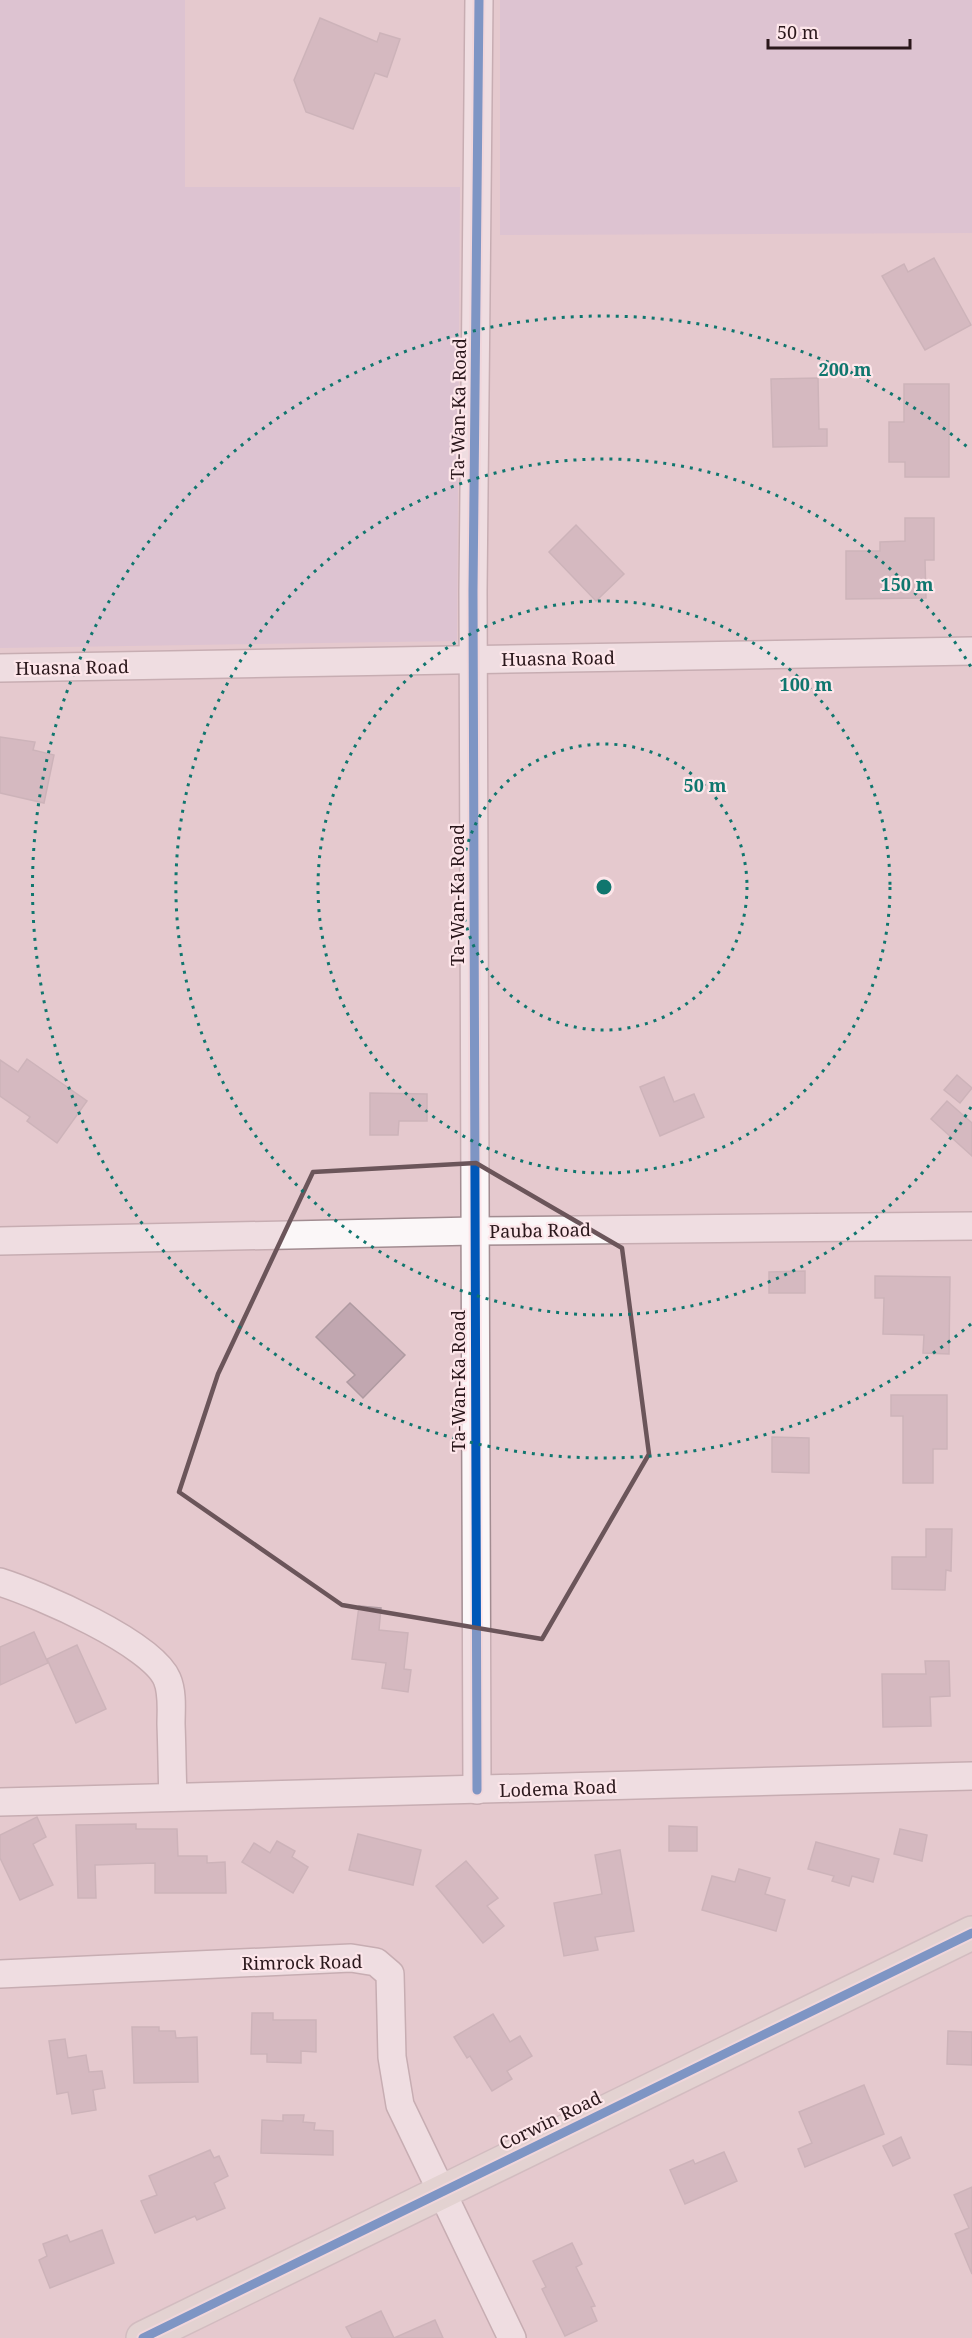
<svg xmlns="http://www.w3.org/2000/svg" width="972" height="2338" font-family="'Noto Serif',serif">
<rect width="100%" height="100%" fill="#e5c9ce"/>
<!-- green -->
<g fill="#d3bcd5">
<polygon points="0,0 185,0 185,187 460,187 457,641 0,648"/>
<polygon points="500,0 972,0 972,233 500,235"/>
</g>
<!-- building -->
<g fill="#c1a7b0" stroke="#af9aa1" stroke-width="1.5">
<polygon points="320,18 377,42 380,33 400,39 387,77 375,73 353,129 306,112 294,80"/>
<polygon points="934,258 971,325 925,350 882,276 904,264 908,272"/>
<polygon points="818,378 819,429 827,429 827,446 773,447 771,379"/>
<polygon points="904,384 949,384 949,477 905,477 905,462 889,462 889,422 904,422"/>
<polygon points="905,518 934,518 934,560 925,560 926,598 846,599 846,551 880,551 880,542 905,541"/>
<polygon points="576,525 624,574 596,601 549,552"/>
<polygon points="0,737 35,742 33,750 54,755 44,803 0,793"/>
<polygon points="27,1059 87,1101 57,1143 27,1121 30,1117 0,1096 0,1060 18,1072"/>
<polygon points="957,1075 972,1088 960,1103 944,1090"/>
<polygon points="664,1077 674,1102 694,1094 704,1117 660,1136 640,1087"/>
<polygon points="370,1093 427,1094 427,1121 399,1121 398,1135 370,1135"/>
<polygon points="947,1101 972,1123 972,1156 931,1119"/>
<polygon points="805,1271 805,1293 769,1293 769,1272"/>
<polygon points="875,1276 950,1277 949,1354 923,1353 924,1335 883,1334 884,1298 875,1298"/>
<polygon points="350,1303 405,1355 363,1398 347,1382 355,1375 316,1337"/>
<polygon points="891,1395 947,1395 947,1449 933,1449 933,1483 903,1483 903,1416 891,1416"/>
<polygon points="772,1437 809,1438 809,1473 772,1472"/>
<polygon points="926,1529 952,1529 951,1571 946,1570 945,1590 892,1589 892,1557 926,1557"/>
<polygon points="359,1606 381,1608 379,1630 408,1633 404,1669 411,1670 408,1692 382,1688 386,1663 352,1659"/>
<polygon points="34,1632 48,1663 0,1685 0,1647"/>
<polygon points="77,1645 106,1709 76,1723 47,1659"/>
<polygon points="925,1661 949,1661 950,1696 930,1697 931,1726 883,1727 882,1674 926,1674"/>
<polygon points="37,1817 46,1837 33,1844 53,1885 20,1900 0,1858 0,1835"/>
<polygon points="136,1824 136,1829 177,1829 178,1856 207,1856 207,1863 225,1862 226,1893 155,1893 155,1863 95,1865 96,1898 78,1898 76,1825"/>
<polygon points="669,1826 697,1827 697,1851 669,1851"/>
<polygon points="900,1829 927,1835 922,1861 894,1854"/>
<polygon points="358,1834 421,1850 413,1885 349,1870"/>
<polygon points="277,1841 295,1851 292,1857 308,1867 293,1893 242,1862 254,1843 270,1853"/>
<polygon points="816,1842 879,1859 873,1882 852,1876 849,1886 832,1881 834,1876 808,1869"/>
<polygon points="620,1850 634,1931 595,1937 598,1950 564,1956 554,1903 602,1894 595,1855"/>
<polygon points="466,1861 498,1898 487,1906 504,1926 483,1943 436,1886"/>
<polygon points="739,1869 770,1878 765,1894 785,1900 776,1931 702,1910 712,1876 735,1882"/>
<polygon points="252,2013 273,2013 273,2020 316,2020 316,2052 301,2051 301,2063 267,2062 267,2054 251,2054"/>
<polygon points="493,2014 510,2042 520,2036 532,2056 507,2071 512,2079 492,2091 470,2056 467,2058 454,2037"/>
<polygon points="132,2027 159,2027 159,2031 175,2031 176,2038 197,2037 198,2082 134,2083"/>
<polygon points="948,2031 972,2032 972,2065 947,2064"/>
<polygon points="65,2039 68,2058 86,2055 89,2072 102,2071 105,2088 93,2090 96,2110 72,2114 68,2092 57,2094 49,2041"/>
<polygon points="864,2085 884,2134 805,2167 798,2149 812,2143 799,2112"/>
<polygon points="283,2115 304,2115 303,2122 315,2123 314,2130 333,2131 333,2155 261,2153 262,2120 283,2121"/>
<polygon points="901,2137 910,2158 893,2166 883,2146"/>
<polygon points="210,2150 214,2158 219,2156 228,2176 214,2183 225,2208 197,2220 195,2216 155,2233 141,2201 157,2195 149,2176"/>
<polygon points="724,2152 737,2181 685,2204 670,2170 693,2160 695,2164"/>
<polygon points="972,2187 972,2274 955,2234 969,2228 954,2195"/>
<polygon points="102,2230 114,2263 50,2288 39,2260 47,2256 43,2244 67,2235 70,2242"/>
<polygon points="572,2243 582,2264 576,2267 595,2306 591,2307 597,2321 565,2336 542,2289 546,2287 533,2261"/>
<polygon points="381,2311 394,2338 352,2338 346,2327"/>
<polygon points="435,2320 443,2338 394,2338"/>
</g>
<g fill="none" stroke-linecap="round" stroke-linejoin="round">
<!-- minor casing -->
<g stroke="#a28c91" stroke-width="30">
<g id="minor">
<polyline points="0,668 972,651"/>
<polyline points="0,1241 474,1231 972,1226"/>
<path d="M0,1582C38,1594 152,1643 167,1679C173,1693 171,1710 171,1724C172,1749 172,1773 173,1797"/>
<polyline points="477,1790 473,591 479,0"/>
<polyline points="0,1802 972,1776"/>
<polyline points="0,1974 351,1958 376,1962 390,1974 392,2057 400,2105 512,2338"/>
</g>
</g>
<!-- major casing -->
<g stroke="#bbadaf" stroke-width="36">
<polyline id="major" points="143,2338 972,1933"/>
</g>
<!-- minor -->
<use href="#minor" stroke="#fbf7f8" stroke-width="27"/>
<!-- major -->
<use href="#major" stroke="#dfded4" stroke-width="33"/>
<!-- cycleway casing -->
<g stroke="#fde6ea" stroke-width="13">
<g id="cycleway">
<polyline points="477,1790 473,591 479,0"/>
<polyline points="143,2338 972,1933"/>
</g>
</g>
<!-- cycleway -->
<use href="#cycleway" stroke="#0057b8" stroke-width="9"/>
</g>
<!-- marked area -->
<path d="M0 0H972V2338H0ZM476,1163L622,1248L649,1454L542,1639L342,1605L179,1492L218,1374L313,1172Z" fill="#e5c9ce" fill-opacity=".55" fill-rule="evenodd"/>
<path fill="none" stroke="#6b555a" stroke-width="4.5" stroke-linejoin="round" d="M476,1163L622,1248L649,1454L542,1639L342,1605L179,1492L218,1374L313,1172Z"/>
<!-- distance rings -->
<g fill="none" stroke="#0f766e" stroke-width="3" stroke-dasharray="3 6">
<circle cx="604" cy="887" r="143"/>
<circle cx="604" cy="887" r="286"/>
<path d="M971 1107A428 428 0 1 1 971 667"/>
<path d="M971 1324A571 571 0 1 1 971 450"/>
</g>
<g text-anchor="middle" dominant-baseline="central" stroke-width="4.5" stroke-linejoin="round" paint-order="stroke">
<!-- street labels -->
<g font-size="18" fill="#2a171b" stroke="#fde6ea">
<text transform="translate(458 409) rotate(-89)">Ta-Wan-Ka Road</text>
<text transform="translate(558 658) rotate(-1)">Huasna Road</text>
<text transform="translate(72 667) rotate(-1)">Huasna Road</text>
<text transform="translate(457 895) rotate(-90)">Ta-Wan-Ka Road</text>
<text transform="translate(540 1230) rotate(-1)">Pauba Road</text>
<text transform="translate(458 1381) rotate(-90)">Ta-Wan-Ka Road</text>
<text transform="translate(558 1788) rotate(-2)">Lodema Road</text>
<text transform="translate(302 1962) rotate(-1)">Rimrock Road</text>
<text transform="translate(550 2120) rotate(-26)">Corwin Road</text>
</g>
</g>
<circle cx="604" cy="887" r="9" fill="#0f766e" stroke="#fde6ea" stroke-width="3"/>
<g font-size="18" text-anchor="middle" font-weight="bold" fill="#0f766e" stroke="#fde6ea" stroke-width="4.5" stroke-linejoin="round" paint-order="stroke">
<text x="845" y="376">200 m</text>
<text x="907" y="591">150 m</text>
<text x="806" y="691">100 m</text>
<text x="705" y="792">50 m</text>
</g>
<!-- scale -->
<path d="M768 39v9h142v-9" fill="none" stroke="#2a171b" stroke-width="3"/>
<text x="777" y="39" font-size="18" fill="#2a171b" stroke="#fde6ea" stroke-width="4.5" paint-order="stroke">50 m</text>
</svg>
